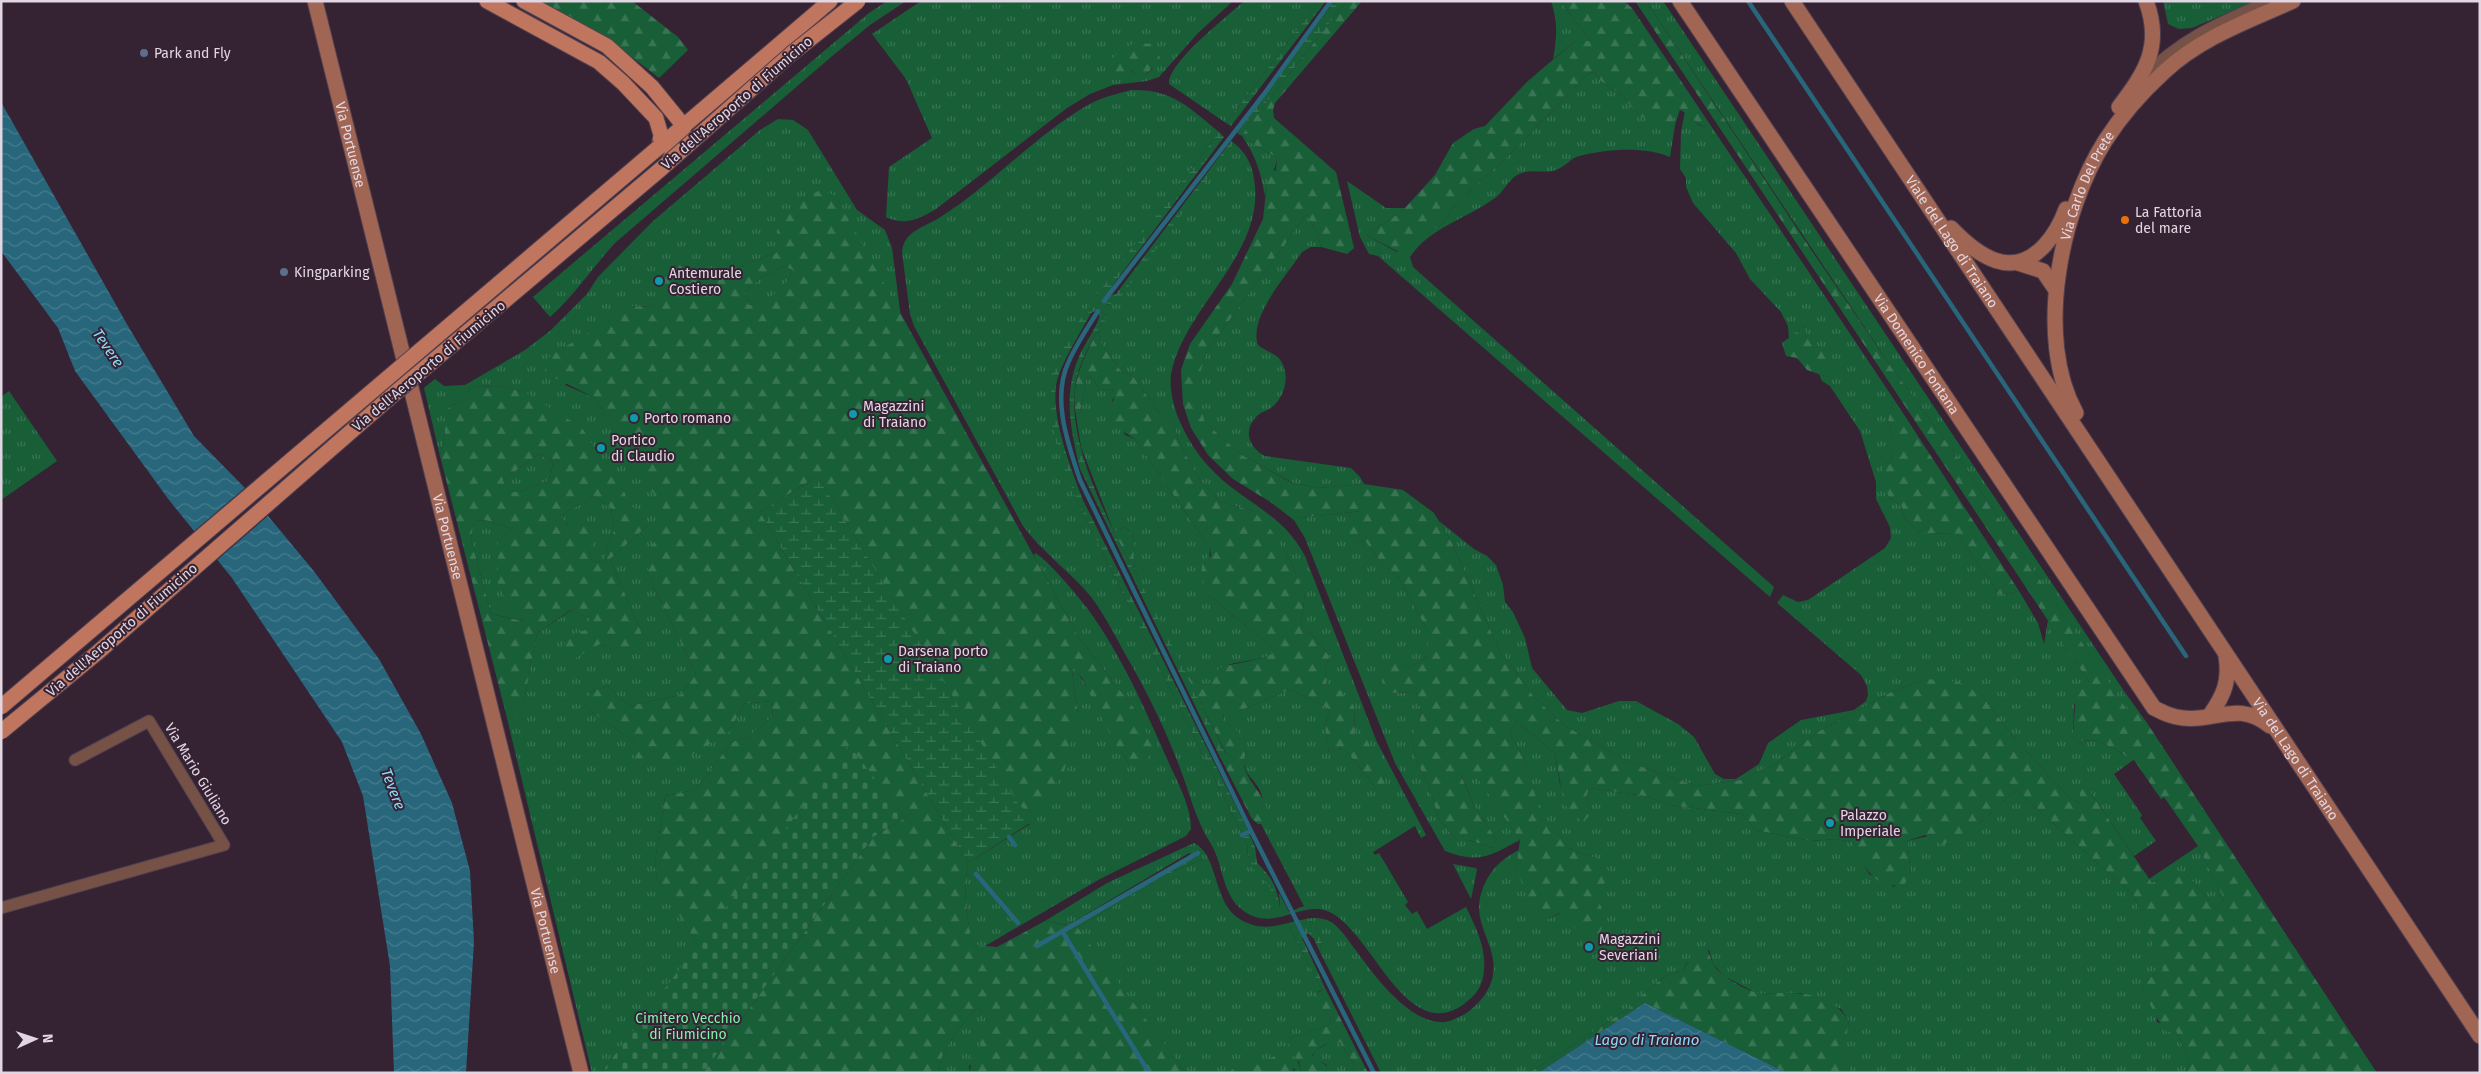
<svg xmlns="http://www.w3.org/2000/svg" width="2481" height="1074" font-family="'Fira Sans',sans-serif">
<defs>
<pattern id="grass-tufts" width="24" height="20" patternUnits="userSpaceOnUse" patternTransform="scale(1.25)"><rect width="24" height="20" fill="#185f38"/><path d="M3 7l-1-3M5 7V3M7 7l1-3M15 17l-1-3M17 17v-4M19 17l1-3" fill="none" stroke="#397554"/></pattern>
<pattern id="forest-firs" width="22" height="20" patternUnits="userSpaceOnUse" patternTransform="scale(1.25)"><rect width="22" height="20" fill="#185f38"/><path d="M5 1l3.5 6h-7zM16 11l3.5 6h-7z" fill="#397554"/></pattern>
<pattern id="wetland-marsh" width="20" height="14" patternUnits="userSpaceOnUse" patternTransform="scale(1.25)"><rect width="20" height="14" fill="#185f38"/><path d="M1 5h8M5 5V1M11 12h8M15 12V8" fill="none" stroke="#397554"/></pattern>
<pattern id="cemetery-stones" width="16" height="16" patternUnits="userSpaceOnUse" patternTransform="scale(1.25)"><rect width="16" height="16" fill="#185f38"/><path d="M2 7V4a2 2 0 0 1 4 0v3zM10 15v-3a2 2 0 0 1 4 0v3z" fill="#397554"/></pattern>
<pattern id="water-waves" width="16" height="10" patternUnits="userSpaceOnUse" patternTransform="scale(1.25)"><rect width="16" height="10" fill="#28667c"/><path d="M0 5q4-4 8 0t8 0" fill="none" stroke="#477b8e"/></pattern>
</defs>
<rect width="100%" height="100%" fill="#352334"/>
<!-- grass -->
<g fill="url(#grass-tufts)" fill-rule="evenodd">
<path d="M887,1H906L870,25L831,57L615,243C592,268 575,295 550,317L533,297L869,13Z"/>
<path d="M921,1H1233L1198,33L1159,77L1147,81L1113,85L1090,94L1067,108L936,209C919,219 906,226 886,217L889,167L932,138L906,79L872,34ZM1153,68L1143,78L1129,70Z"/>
<path d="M1244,1H1319L1226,123L1169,84C1168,62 1227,17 1244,1Z"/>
<path d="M1551,1H1560L1591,41H1575L1553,59C1557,39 1558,21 1551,1Z"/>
<polygon points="1646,1 1663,1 2124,691 2128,712 1962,463 1892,368"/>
<polygon points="2163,1 2255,1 2192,28 2179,29 2168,24"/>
<path d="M1595,72L1601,81L1622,95L1632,108L1646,120L1680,109L1675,125L1670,157C1646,146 1605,149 1579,156C1571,158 1565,167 1556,170C1545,174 1530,168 1519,174C1508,179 1504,192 1495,198C1468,218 1429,228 1410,257L1413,267L1774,587L1770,597L1378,256L1369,254L1360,237L1347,181L1386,208H1405L1398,214L1366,235L1397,252L1442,224L1456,204L1509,155L1589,73Z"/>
<path d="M1131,90C1173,89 1188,107 1219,132L1097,295L1108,305L1234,143C1246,153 1252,164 1254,179C1267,252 1184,307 1171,374C1169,390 1174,408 1180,422C1192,449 1208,469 1231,487C1261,510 1286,521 1305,556L1376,740L1426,835L1421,838L1415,826L1373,852L1375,855L1379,853L1408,902L1405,905L1412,914L1417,911L1427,929L1466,907C1476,928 1486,947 1484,970C1483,986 1476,995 1464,1004C1405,1047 1370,926 1327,911C1299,901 1271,935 1240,908C1222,892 1223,864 1211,844C1196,821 1190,794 1180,768C1167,733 1150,698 1132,666C1119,644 1107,618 1092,598C1071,572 1043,553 1023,526L914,326L910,314L902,252C904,231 923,228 939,218C992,185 1034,136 1088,105C1102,97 1117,94 1131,90ZM1095,306L1107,316L1098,330L1101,343L1121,371L1133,376L1156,409L1174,426L1180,444L1199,479L1219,501L1253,511L1287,554L1305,593L1301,625L1317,640L1329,656L1325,671L1327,687L1354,706L1355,736L1380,793L1348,753L1341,748L1329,752L1325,725L1330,710C1317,701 1304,698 1291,689L1237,712H1224L1223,721L1236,730L1246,752C1238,775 1257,777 1262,796C1264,804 1264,815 1264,824H1261L1304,906L1289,912L1279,893L1280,907L1265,879L1248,857L1247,844L1077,501C1059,453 1036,394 1064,345C1072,331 1085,319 1095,306Z"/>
<polygon points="1685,111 1699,125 1705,127 1707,120 1897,404 1893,402 1888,420 1894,442 1891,462 1885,463 1889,497 1902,507 1905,519 1920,533 1957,534 2000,595 2019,591 2038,623 2044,644 2048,620 2089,682 2074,705 2073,736 2076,741 2097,740 2122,753 2132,761 2114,774 2142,815 2140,818 2156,841 2134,856 2087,787 2080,786 2080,803 2069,797 2012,736 1983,696 1927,679 1893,691 1821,730 1773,765 1740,780 1696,786 1631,763 1565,726 1534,697 1499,650 1452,543 1439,521 1474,549 1487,556 1496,565 1503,585 1505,602 1513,612 1525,638 1532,668 1567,710 1582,713 1619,701 1636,701 1678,724 1694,737 1715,774 1724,779 1736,779 1759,764 1768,743 1801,720 1854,710 1866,701 1868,695 1867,686 1861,675 1777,603 1783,595 1798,602 1808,600 1885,548 1891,538 1890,527 1876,499 1876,482 1860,431 1830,386 1822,381 1819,374 1824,376 1817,346 1806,336 1803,317 1798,331 1789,339 1788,326 1781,312 1750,279 1736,253 1693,203 1686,187 1686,178 1680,169 1681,132"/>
<polygon points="778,119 793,120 808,130 857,210 885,230 892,248 901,318 836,196 777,230 777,252 721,274 679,265 662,278 661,298 653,307 630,306 565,385 595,398 671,520 650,579 696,674 680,695 629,706 608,686 589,692 589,710 636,743 729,732 744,704 771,701 773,716 748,737 732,742 695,790 665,796 655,861 657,878 698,946 601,1073 592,1073 507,718 522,711 537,633 572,610 589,618 600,644 615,650 641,632 610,559 646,527 525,392 501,386 471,387 461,400 445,410 445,432 440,456 424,388 435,379 444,386 465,385 525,350 550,331 587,294 598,277 652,222 760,130"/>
<path d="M1242,136C1254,146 1264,149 1277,158C1275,175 1266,179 1265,197C1261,173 1256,156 1242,136Z"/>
<path d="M1306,215L1317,231L1321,247H1311L1302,252C1287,275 1248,317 1258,345C1266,352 1277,353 1282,363C1290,378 1284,398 1271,408C1266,411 1261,412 1257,416C1243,430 1248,447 1265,456L1351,468L1360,477L1364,484L1319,488L1293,483L1240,454L1205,422L1194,389L1207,351Z"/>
<path d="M783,266L793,270C785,292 771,299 749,305L744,293L758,280Z"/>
<path d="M1087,376L1093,379L1100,390L1111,389L1116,394L1112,400L1125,435L1135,439L1146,455L1210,548L1206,593L1268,644L1273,654L1268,657L1230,664L1209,684L1202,685L1186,675L1137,577C1136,572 1134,566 1134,560C1133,547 1138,535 1124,527L1114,532L1081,447L1076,415L1080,412Z"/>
<polygon points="9,391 57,461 1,500 1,397"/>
<polygon points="539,454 553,462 550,480 520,492 508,493 503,480"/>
<polygon points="594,496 611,508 614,531 608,541 605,562 592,561 589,551 560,516"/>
<path d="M1269,501L1300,518L1361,511L1363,522L1352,543L1365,541L1381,562L1399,578L1428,632V656L1411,668L1402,664L1391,693L1416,692C1423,714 1423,717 1411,738L1417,762L1428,784L1439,819L1457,840H1468L1493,848L1497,840L1474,806L1461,774L1469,765L1520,840C1489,856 1480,864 1445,851L1395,763L1305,538L1294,520Z"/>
<polygon points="485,520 513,529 524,621 491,614 471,539 474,521"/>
<path d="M1035,553C1047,559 1078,596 1087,608C1121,654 1145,709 1168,761C1177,781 1191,806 1191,829L1186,836L1100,879L985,946L973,945C966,916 963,892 968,863L1030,824L1019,806L1035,814L1078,714L1071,664C1095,694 1107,732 1129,764L1138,713L1079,638L1034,556Z"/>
<path d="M1516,721L1555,753L1560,785L1592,812L1586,797L1589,788L1645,796L1670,805L1742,814L1756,830L1810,841L1835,839L1852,842L1869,874L1894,887L1911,873L1907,841L1979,824L2016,790L2134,896L2164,970L2150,977L2142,989L2156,1013L2157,1022L2176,1031L2190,1063L2185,1073H1852L1835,1049L1847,1034L1849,1021L1841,1009L1801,993L1758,994L1724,976L1713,964L1709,950L1687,962L1683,971C1678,973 1671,973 1667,975C1661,978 1634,1002 1631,1007L1529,1073H1381L1320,952L1322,940L1312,921L1290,928L1322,990L1318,992V1005L1331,1017L1329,1025L1289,1038C1292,1051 1299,1060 1301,1073H1294L1295,1069L1260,1064L1228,1073H1186L1077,928L1161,877L1203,859L1189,853L1068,925L1045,921L1107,883L1194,843C1218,854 1213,901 1238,918C1273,942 1304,907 1331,922C1335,924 1339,929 1342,932C1364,960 1401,1020 1440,1022C1448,1023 1457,1018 1465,1014C1478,1005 1490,992 1493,975C1498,948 1474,925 1480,898C1486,874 1498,861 1519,850L1516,869L1548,919L1596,896V858L1569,849L1538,808L1525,760L1510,734Z"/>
<polygon points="2198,846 2224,899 2216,908 2187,875 2162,878 2152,883 2149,879"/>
<polygon points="1453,864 1476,868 1477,870 1471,899"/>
<path d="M978,1007L991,1027L982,1053L969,1066L970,1073H940C936,1054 965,1019 978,1007Z"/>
<polygon points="1331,1042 1340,1042 1352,1061 1356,1073 1325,1073 1327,1065 1312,1057 1316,1050"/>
</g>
<!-- forest -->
<g fill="url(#forest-firs)" fill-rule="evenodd">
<path d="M541,1H632L678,37L688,50L659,78C622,48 583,24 541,1Z"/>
<path d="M1347,1H1362L1275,103L1273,110L1274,118L1336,172L1354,248L1347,254L1321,247L1317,231L1306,215L1207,351L1195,389L1205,422L1240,454L1292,483L1319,488L1364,484L1403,490L1434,513L1452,543L1499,650L1534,697L1565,726L1631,763L1696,786L1740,780L1773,765L1821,730L1893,691L1927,679L1959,682L1983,696L2012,736L2069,797L2080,803V785L2087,787L2152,883L2177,870L2187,875L2216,908L2224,899L2198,846L2164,797L2161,799L2134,760L2132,761L2122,753L2097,740L2076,741L2073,736L2076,691L2089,682L1635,1H1646L1810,248L1892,368L1962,463L2127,710L2124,691L2147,723L2377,1073H2185L2190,1063L2176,1031L2167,1032C2156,1020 2151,1004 2142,989L2150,977L2163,970L2134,896L2016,790L1979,824L1942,845L1925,835L1907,841L1911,873L1904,885C1875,891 1862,864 1852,842L1835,839L1810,841L1756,830L1742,814L1670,805L1645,796L1589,788L1586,797L1592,812L1583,823L1564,804L1555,753L1516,721L1510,734L1525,760L1539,808L1569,849L1596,858L1611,873L1596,896L1607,920L1597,936L1586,939L1559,913L1548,919L1536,918L1516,869L1520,840L1469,766L1461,775L1474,806L1497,840L1493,848L1469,840H1457L1439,819L1428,784L1417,762L1411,738C1423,717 1423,715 1416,692L1391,693L1382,682L1383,663L1402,664L1411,668L1428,656V632L1399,578L1381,562L1365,541L1352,543L1338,537L1345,521L1362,522L1361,511L1300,518L1285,511L1233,479L1208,455L1191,428L1183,404L1181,370L1190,344L1232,284L1263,219L1268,173L1276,170L1277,158C1264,149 1254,146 1242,136L1247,127Z"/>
<path d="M1560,1H1624L1632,8L1707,120L1705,127C1695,124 1689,113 1678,109L1671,125L1658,126L1646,120L1632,108L1622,95L1601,81L1595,72L1589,73L1509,155L1456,204L1442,224L1411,244L1405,255L1366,235L1398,214L1405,208L1435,175L1453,143L1474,129L1485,126L1528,81L1575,41H1591Z"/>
<polygon points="1135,43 1155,44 1160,58 1143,79 1130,70 1118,81 1110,77 1105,67 1121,49"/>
<path d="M821,190L836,196L1079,638L1138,713L1154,750L1144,763L1129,764L1113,740L1082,678L1071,665L1078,714L1064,772L1035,814L1019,806L818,476L760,512L968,863C963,892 966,916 973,945L997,947L1045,921L1077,927L1186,1073H970L971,1059L982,1053L979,1036L991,1027L978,1007C965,1019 936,1054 940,1073H703L873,837L905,818L849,746L698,946L657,879L655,861L665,796L695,790L732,742L748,737L773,716L771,701L744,704L729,732L682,761L635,758L636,743L589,710V692L608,686L629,706L680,695L696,674L650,579L645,555L670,520L595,398L545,373L546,359L630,306L653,307L661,298V278L679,265L721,274L777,252V230L796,200ZM783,266L793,270C786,291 769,299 749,305L744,293L758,280Z"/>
<polygon points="1803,315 1806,336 1830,355 1830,369 1824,376 1807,370 1797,358 1786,356 1782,343 1798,331"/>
<path d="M1098,330L1101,343L1121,371L1133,376L1156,409L1174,426L1180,444L1199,479L1219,501L1253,511L1269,527L1287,554L1305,593L1301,625L1317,640L1329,656L1325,671L1327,687L1339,689L1354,706L1355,736L1367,740L1378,764L1386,792L1380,793L1348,753L1340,748L1329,753L1325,725L1330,710C1317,701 1304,698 1291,689L1237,712H1224L1223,721C1230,726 1239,730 1244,738C1250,749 1240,761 1246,772C1254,789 1268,800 1270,820L1264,824H1258L1252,819L1219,755L1226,753L1186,675L1202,685L1209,684L1219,668C1230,664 1266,659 1272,654L1268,644L1206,593L1201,574L1203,560L1211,556L1210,548L1135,439L1116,427L1111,409L1115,394L1112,389L1100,390L1093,379L1087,376L1080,412L1076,415C1070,383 1084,357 1098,330Z"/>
<path d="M501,386L525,392L582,428L646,527L610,559L641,632L642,652L615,650L600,644L572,660L560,651L570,635L592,628L589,618L571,610L537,633L522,712L507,718L440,456L445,432V410L461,400L471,387ZM539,454L553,462L550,480L520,492H508L503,480ZM594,496L611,508L614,531L608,541L605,562L592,561L589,551L598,532L586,522L569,527L560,516ZM485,520L513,529L498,542V585L511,608L523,621L491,614L471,539L474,521Z"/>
<polygon points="1893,402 1897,404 2019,591 2000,595 1957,534 1920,533 1905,519 1902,507 1889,497 1880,476 1885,463 1891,462 1894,442 1888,420"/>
<path d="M1124,527C1138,535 1133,547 1134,560C1134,566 1136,572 1137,577L1114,532Z"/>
<path d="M1702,945C1710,951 1709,955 1713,964C1719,975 1745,990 1758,993C1763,995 1771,994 1777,993C1808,993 1830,993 1849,1021L1847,1034L1836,1049L1852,1073H1787L1645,1003L1538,1073H1529L1631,1007C1634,1001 1661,979 1667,975C1671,973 1678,973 1683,971L1694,949Z"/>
<path d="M1325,988L1368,1073H1356L1352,1061L1340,1042C1328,1042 1318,1046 1312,1056L1327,1066L1325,1073H1301L1299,1062L1287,1051L1289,1038L1329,1025L1331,1017L1318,1005L1315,995Z"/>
<path d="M1278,1054L1291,1059L1294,1073H1228L1238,1065C1253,1070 1265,1061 1278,1054Z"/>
</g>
<!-- wetland -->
<g fill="url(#wetland-marsh)">
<polygon points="1319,1 1326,1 1231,126 1226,123"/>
<polygon points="1334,1 1347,1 1247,127 1242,136 1237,133"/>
<path d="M1219,132L1224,137L1113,285L1111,295L1116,294L1231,141L1234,143L1115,305C1108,305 1097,301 1098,293Z"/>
<path d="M1090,305L1095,306L1107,316C1093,338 1078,362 1075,388C1067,457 1123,547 1153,607C1178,656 1201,705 1226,754L1219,755L1080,469C1071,431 1063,396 1078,359C1084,344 1094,332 1099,318V313L1095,311L1091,313C1081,332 1067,353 1059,374C1046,406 1071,469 1083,500L1246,826L1255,847L1257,863C1272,877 1278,889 1280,909L1265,879L1249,865L1247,844L1077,501C1062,463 1042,414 1052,373C1059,348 1076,326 1090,305Z"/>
<polygon points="818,476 1030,823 968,863 760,512"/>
<polygon points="1198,850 1203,859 1161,877 1077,928 1068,925"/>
<polygon points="1312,921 1322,940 1320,952 1314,939 1308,933 1302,938 1325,988 1322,990 1290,928"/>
</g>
<!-- cemetery -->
<polygon fill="url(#cemetery-stones)" points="849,745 905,818 873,837 703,1073 601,1073"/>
<!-- water -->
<g fill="url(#water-waves)">
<polygon points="1,102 128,326 194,436 244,487 313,570 379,659 421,734 452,803 470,871 474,942 466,1073 394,1073 390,966 363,796 342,742 232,578 169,500 75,371 58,328 1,251"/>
<polygon points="1645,1003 1787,1073 1538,1073"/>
</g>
<!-- pier -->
<polygon fill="#352334" points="247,486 270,514 216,561 192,533"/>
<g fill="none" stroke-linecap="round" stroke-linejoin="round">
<!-- stream -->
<g stroke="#28667c" stroke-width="4.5">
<polyline points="1748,1 2186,656"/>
<polyline points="1104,301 1264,94 1331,1"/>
<path d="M1098,311C1088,327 1077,343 1069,361C1051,398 1068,444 1080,480L1251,831L1374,1073"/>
<polyline points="1242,835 1251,831"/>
<polyline points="1009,837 1015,845"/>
<polyline points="976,874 1018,923"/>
<polyline points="1062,931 1149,1073"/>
<polyline points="1037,946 1198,853"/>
</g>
<!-- street casing -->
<g stroke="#514050" stroke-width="13">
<g id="street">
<path d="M2142,79C2180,39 2219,23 2269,1"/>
<polyline points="1,908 224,845 149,721 75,760"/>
</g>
</g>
<!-- secondary casing -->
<g stroke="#514050" stroke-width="17">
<g id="secondary">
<path id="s1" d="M315,1L581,1073"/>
<path id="s2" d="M1680,1L2154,708C2164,713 2172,717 2183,718C2216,722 2238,700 2270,726"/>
<path id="s3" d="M1792,1L2480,1036"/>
<path d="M2119,107C2145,73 2163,46 2146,1"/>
<path d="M1951,228C1978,256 2012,281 2045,245C2055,234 2061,223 2066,209"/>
<polyline points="2018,263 2043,271 2056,290"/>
<path id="s4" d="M2076,413C2034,337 2061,211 2105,141C2121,116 2142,92 2164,72C2200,38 2248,21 2293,1"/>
<path d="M2210,715C2224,695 2230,681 2226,656"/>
</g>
</g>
<!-- primary casing -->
<g stroke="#514050" stroke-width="17">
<g id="primary">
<polyline points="487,1 599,62 623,83 656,118 661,135 659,147"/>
<polyline points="524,1 607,46 652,87 683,125 683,137 670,158"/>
<polyline points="659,147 830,1"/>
</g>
</g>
<!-- street -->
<use href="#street" stroke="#765145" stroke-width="11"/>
<!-- secondary -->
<use href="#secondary" stroke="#a06553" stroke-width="15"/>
<!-- primary -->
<use href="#primary" stroke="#c0755e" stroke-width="15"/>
<!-- primary-bridge casing -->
<g stroke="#514050" stroke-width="17" stroke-linecap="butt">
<g id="primary-bridge">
<polyline points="1,707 659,147"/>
<polyline points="1,732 97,653 394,394 662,168 791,54 858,1"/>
</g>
</g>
<!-- primary-bridge -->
<use href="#primary-bridge" stroke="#c0755e" stroke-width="15"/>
</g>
<!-- markers -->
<g fill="#5c6f8a" stroke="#352334" stroke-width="2">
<circle cx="144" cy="53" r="5"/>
<circle cx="284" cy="272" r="5"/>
</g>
<circle fill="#e8710a" stroke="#352334" stroke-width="2" cx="2125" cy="220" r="5"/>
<g fill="#0f9aa8" stroke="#352334" stroke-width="2">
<circle cx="659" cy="281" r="5"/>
<circle cx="853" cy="414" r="5"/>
<circle cx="634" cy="418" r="5"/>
<circle cx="601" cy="448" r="5"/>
<circle cx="888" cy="659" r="5"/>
<circle cx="1830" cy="823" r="5"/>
<circle cx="1589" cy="947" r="5"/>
</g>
<g text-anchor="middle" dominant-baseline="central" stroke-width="4" stroke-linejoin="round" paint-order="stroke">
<!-- poi labels -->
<g font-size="14" fill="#e2d6e2" stroke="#352334" text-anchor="start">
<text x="154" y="53">Park and Fly</text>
<text x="2135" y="212">La Fattoria<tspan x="2135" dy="16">del mare</tspan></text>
<text x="294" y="272">Kingparking</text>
<text x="669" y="273">Antemurale<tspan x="669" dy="16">Costiero</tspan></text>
<text x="863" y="406">Magazzini<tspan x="863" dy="16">di Traiano</tspan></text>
<text x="644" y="418">Porto romano</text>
<text x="611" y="440">Portico<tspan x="611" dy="16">di Claudio</tspan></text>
<text x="898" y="651">Darsena porto<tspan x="898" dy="16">di Traiano</tspan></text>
<text x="1840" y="815">Palazzo<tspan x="1840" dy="16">Imperiale</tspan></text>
<text x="1599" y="939">Magazzini<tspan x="1599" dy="16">Severiani</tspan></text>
</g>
<!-- street labels -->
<g font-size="14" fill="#e2d6e2" stroke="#352334">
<text transform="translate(737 103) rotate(-41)">Via dell'Aeroporto di Fiumicino</text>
<text stroke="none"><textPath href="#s1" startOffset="148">Via Portuense</textPath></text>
<text stroke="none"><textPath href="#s4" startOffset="236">Via Carlo Del Prete</textPath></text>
<text stroke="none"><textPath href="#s3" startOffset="289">Viale del Lago di Traiano</textPath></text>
<text stroke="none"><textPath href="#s2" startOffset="425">Via Domenico Fontana</textPath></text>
<text transform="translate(429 366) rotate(-40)">Via dell'Aeroporto di Fiumicino</text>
<text stroke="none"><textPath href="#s1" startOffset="552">Via Portuense</textPath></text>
<text transform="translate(122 630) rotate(-41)">Via dell'Aeroporto di Fiumicino</text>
<text stroke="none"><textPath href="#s3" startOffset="910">Via del Lago di Traiano</textPath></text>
<text transform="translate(198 774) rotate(59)">Via Mario Giuliano</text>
<text stroke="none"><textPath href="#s1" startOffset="958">Via Portuense</textPath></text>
</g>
<!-- park labels -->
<g font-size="14" fill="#7ff4ab" stroke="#352334">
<text x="688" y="1018">Cimitero Vecchio<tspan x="688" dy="16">di Fiumicino</tspan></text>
</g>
<!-- water labels -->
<g font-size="15" font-style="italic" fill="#8bdcfa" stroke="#352334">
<text transform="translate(108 348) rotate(56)">Tevere</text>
<text transform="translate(393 789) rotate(69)">Tevere</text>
<text x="1647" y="1040">Lago di Traiano</text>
</g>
</g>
<!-- border -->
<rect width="2481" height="1074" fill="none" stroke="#e2d6e2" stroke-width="5"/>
<!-- north arrow -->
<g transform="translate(35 1039) rotate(87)" stroke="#352334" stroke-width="4" paint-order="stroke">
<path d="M0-4L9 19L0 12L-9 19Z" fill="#e2d6e2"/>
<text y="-8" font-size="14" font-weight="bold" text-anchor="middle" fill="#e2d6e2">N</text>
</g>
</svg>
